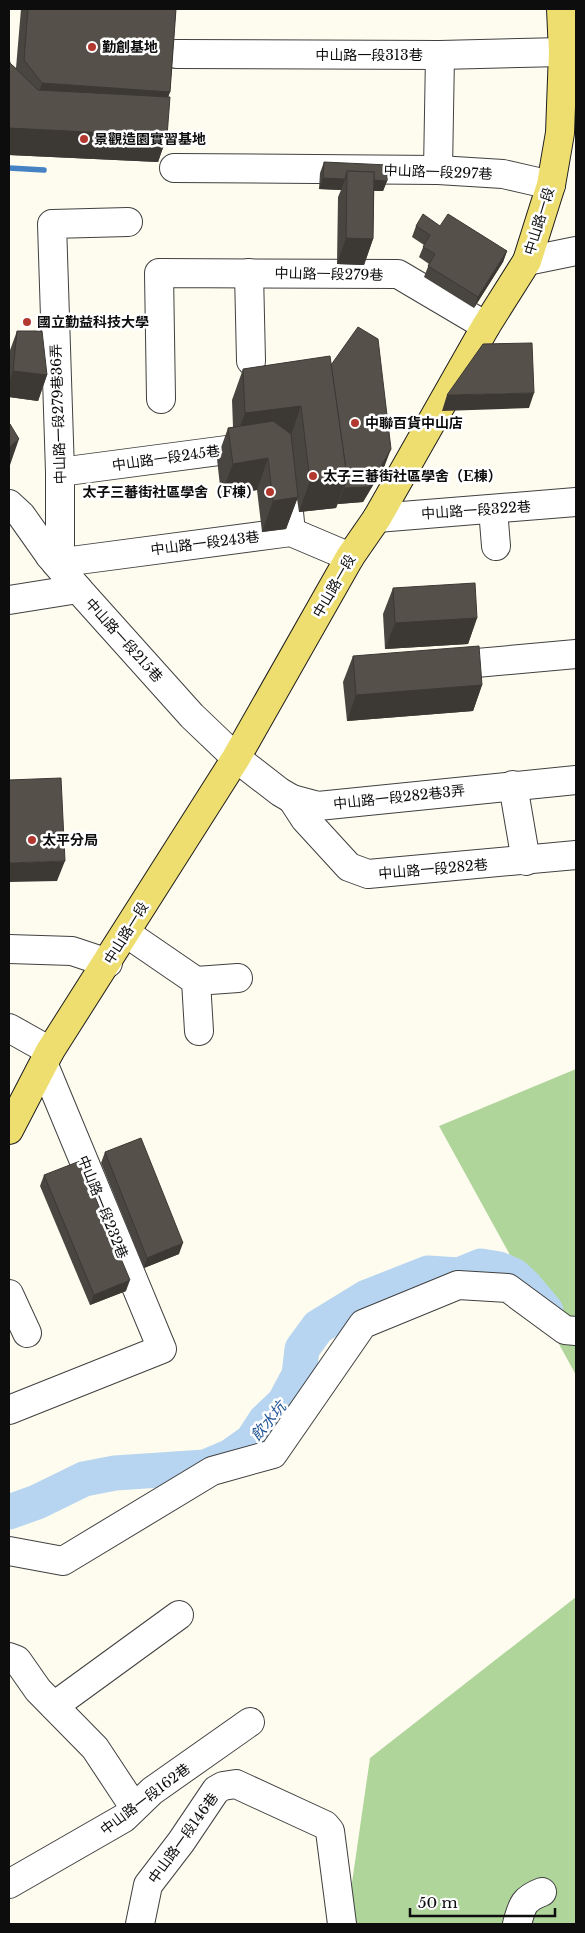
<svg xmlns="http://www.w3.org/2000/svg" width="585" height="1933" font-family="'Libre Baskerville','Noto Sans TC',serif">
<rect width="100%" height="100%" fill="#fefcef"/>
<!-- forest -->
<g fill="#afd59b">
<polygon points="576,1069 576,1375 439,1126"/>
<polygon points="576,1597 576,1924 346,1924 370,1758"/>
</g>
<g fill="none" stroke-linecap="round" stroke-linejoin="round">
<!-- stream -->
<polyline stroke="#4482c3" stroke-width="5.5" points="9,168 44,170"/>
<!-- river -->
<polyline stroke="#b7d5f1" stroke-width="35" points="9,1512 37,1502 84,1479 115,1473 205,1467 231,1456 252,1441 265,1421 284,1403 299,1375 302,1349 318,1327 367,1297 428,1273 459,1275 481,1266 499,1269 513,1275 525,1286 546,1311"/>
<!-- minor casing -->
<g stroke="#404040" stroke-width="30">
<g id="minor">
<polyline points="176,54 440,55 563,52"/>
<polyline points="174,168 438,170 503,174 551,185"/>
<polyline points="438,170 440,55"/>
<polyline points="527,261 576,251"/>
<polyline points="249,273 251,361"/>
<polyline points="161,399 159,273 398,274 486,326"/>
<polyline points="60,472 257,446"/>
<polyline points="286,483 291,532"/>
<polyline points="9,504 21,515 50,556 78,589 192,716 236,758 280,792 292,799 318,806 576,780"/>
<polyline points="493,509 496,546"/>
<polyline points="377,518 576,502"/>
<polyline points="50,556 60,546 60,472 52,224 128,222"/>
<polyline points="56,563 291,532 350,557"/>
<polyline points="9,600 78,589"/>
<polyline points="443,666 576,654"/>
<polyline points="513,785 526,861"/>
<polyline points="292,799 305,819 349,867 368,874 576,855"/>
<polyline points="126,933 196,981 199,1031"/>
<polyline points="9,949 72,951 108,963"/>
<polyline points="196,981 238,978"/>
<polyline points="9,1028 50,1051"/>
<polyline points="9,1294 27,1333"/>
<polyline points="9,1410 162,1349 44,1065"/>
<polyline points="9,1551 63,1561 212,1471 273,1454 363,1324 458,1285 508,1288 565,1330 576,1331"/>
<polyline points="9,1657 17,1660 38,1690 95,1748 134,1807"/>
<polyline points="54,1706 179,1615"/>
<polyline points="9,1884 124,1818 152,1791 250,1722"/>
<polyline points="140,1924 148,1885 181,1842 216,1790 223,1786 236,1784 325,1825 330,1831 342,1924"/>
<path d="M517,1924C522,1906 523,1899 542,1892"/>
</g>
</g>
<!-- major casing -->
<g stroke="#1e1e1e" stroke-width="30">
<polyline id="major" points="9,1130 50,1051 236,758 350,557 377,518 486,326 527,261 551,185 560,133 563,52 561,9"/>
</g>
<!-- minor -->
<use href="#minor" stroke="#fff" stroke-width="28"/>
<!-- major -->
<use href="#major" stroke="#eedd6f" stroke-width="28"/>
</g>
<!-- wall -->
<g fill="#494540">
<polygon points="21,9 176,9 170,92 168,97 167,136 158,162 9,155 9,57 10,63 16,68"/>
<polygon points="324,162 387,181 383,191 374,191 373,239 364,265 337,264 338,197 341,190 319,189 320,173"/>
<polygon points="416,226 440,226 507,251 503,262 474,308 424,277 429,264 419,257 424,245 412,237"/>
<polygon points="17,331 47,375 38,401 9,397 9,353"/>
<polygon points="331,365 385,465 363,502 338,504 338,503 336,508 299,512 297,499 286,529 262,532 257,490 221,495 217,459 228,428 233,427 232,400 243,369"/>
<polygon points="393,588 477,618 468,644 385,649 383,614"/>
<polygon points="353,656 482,685 473,711 347,721 343,682"/>
<polygon points="105,1152 179,1254 144,1268 101,1163"/>
<polygon points="44,1175 126,1291 90,1305 40,1186"/>
</g>
<!-- shaded-wall -->
<g fill="#3c3834">
<polygon points="42,83 170,92 161,117 33,109"/>
<polygon points="9,128 167,136 158,162 9,155"/>
<polygon points="323,178 345,179 341,190 319,189"/>
<polygon points="347,179 387,181 383,191 347,190"/>
<polygon points="346,238 373,239 364,265 337,264"/>
<polygon points="507,251 503,262 474,308 478,297"/>
<polygon points="13,371 47,375 38,401 9,397 9,382"/>
<polygon points="534,393 529,408 442,411 447,395"/>
<polygon points="301,406 290,438 234,444 245,413"/>
<polygon points="19,439 10,465 9,466 9,447"/>
<polygon points="391,449 385,465 363,502 338,504 344,488"/>
<polygon points="268,458 257,490 221,495 233,464"/>
<polygon points="347,477 336,508 299,512 310,481"/>
<polygon points="298,497 286,529 262,532 273,501"/>
<polygon points="477,618 468,644 385,649 395,623"/>
<polygon points="482,685 473,711 347,721 356,695"/>
<polygon points="65,861 57,881 9,882 9,863"/>
<polygon points="183,1243 179,1254 144,1268 147,1258"/>
<polygon points="130,1280 126,1291 90,1305 94,1295"/>
</g>
<!-- building -->
<g fill="#55504a" stroke="#3c3834">
<polygon points="28,9 176,9 170,92 42,83 24,60"/>
<polygon points="9,57 10,63 38,90 170,97 167,136 9,128"/>
<polygon points="324,162 388,165 387,181 374,180 374,172 347,171 345,179 323,178"/>
<polygon points="347,171 374,172 373,239 346,238"/>
<polygon points="423,214 440,226 448,214 507,251 478,297 428,266 435,254 423,247 430,235 416,226"/>
<polygon points="358,327 378,339 391,449 369,487 344,488 347,477 331,365"/>
<polygon points="17,331 42,331 47,375 13,371"/>
<polygon points="532,343 534,393 447,395 483,344"/>
<polygon points="330,356 347,477 310,481 301,406 245,413 243,369"/>
<polygon points="273,421 291,434 298,497 273,501 268,458 233,464 228,428"/>
<polygon points="9,424 10,424 19,439 9,447"/>
<polygon points="475,583 477,618 395,623 393,588"/>
<polygon points="479,646 482,685 356,695 353,656"/>
<polygon points="61,778 65,861 9,863 9,780"/>
<polygon points="141,1138 183,1243 147,1258 105,1152"/>
<polygon points="80,1161 130,1280 94,1295 44,1175"/>
</g>
<!-- markers -->
<g fill="#b23830" stroke="#fff" stroke-width="2">
<circle cx="92" cy="47" r="5"/>
<circle cx="84" cy="139" r="5"/>
<circle cx="27" cy="322" r="5"/>
<circle cx="355" cy="423" r="5"/>
<circle cx="313" cy="476" r="5"/>
<circle cx="270" cy="492" r="5"/>
<circle cx="32" cy="840" r="5"/>
</g>
<g text-anchor="middle" dominant-baseline="central" stroke-width="5" stroke-linejoin="round" paint-order="stroke">
<!-- poi labels -->
<g font-size="14" font-weight="bold" fill="#0d0d0d" stroke="#fff" text-anchor="start">
<text x="102" y="47">勤創基地</text>
<text x="94" y="139">景觀造園實習基地</text>
<text x="37" y="322">國立勤益科技大學</text>
<text x="365" y="423">中聯百貨中山店</text>
<text x="323" y="476">太子三蕃街社區學舍（E棟）</text>
<text x="260" y="492" text-anchor="end">太子三蕃街社區學舍（F棟）</text>
<text x="42" y="840">太平分局</text>
</g>
<!-- street labels -->
<g font-size="14" fill="#0d0d0d" stroke="#fff">
<text x="369" y="55">中山路一段313巷</text>
<text transform="translate(438 172) rotate(2)">中山路一段297巷</text>
<text transform="translate(539 221) rotate(-73)">中山路一段</text>
<text transform="translate(329 274) rotate(1)">中山路一段279巷</text>
<text transform="translate(58 414) rotate(-92)">中山路一段279巷36弄</text>
<text transform="translate(166 458) rotate(-8)">中山路一段245巷</text>
<text transform="translate(476 510) rotate(-4)">中山路一段322巷</text>
<text transform="translate(205 543) rotate(-7)">中山路一段243巷</text>
<text transform="translate(334 586) rotate(-60)">中山路一段</text>
<text transform="translate(124 640) rotate(48)">中山路一段215巷</text>
<text transform="translate(399 797) rotate(-6)">中山路一段282巷3弄</text>
<text transform="translate(433 869) rotate(-5)">中山路一段282巷</text>
<text transform="translate(126 933) rotate(-58)">中山路一段</text>
<text transform="translate(103 1207) rotate(68)">中山路一段232巷</text>
<text transform="translate(145 1799) rotate(-37)">中山路一段162巷</text>
<text transform="translate(183 1838) rotate(-54)">中山路一段146巷</text>
</g>
<!-- water labels -->
<g font-size="15" font-style="italic" fill="#205595" stroke="#fff">
<text transform="translate(268 1421) rotate(-50)">飲水坑</text>
</g>
</g>
<!-- border -->
<rect width="585" height="1933" fill="none" stroke="#0d0d0d" stroke-width="20"/>
<!-- scale -->
<path d="M410 1908v8h145v-8" fill="none" stroke="#0d0d0d" stroke-width="2.5"/>
<text x="418" y="1908" font-size="15" fill="#0d0d0d" stroke="#ffffff" stroke-width="4" paint-order="stroke">50 m</text>
</svg>
